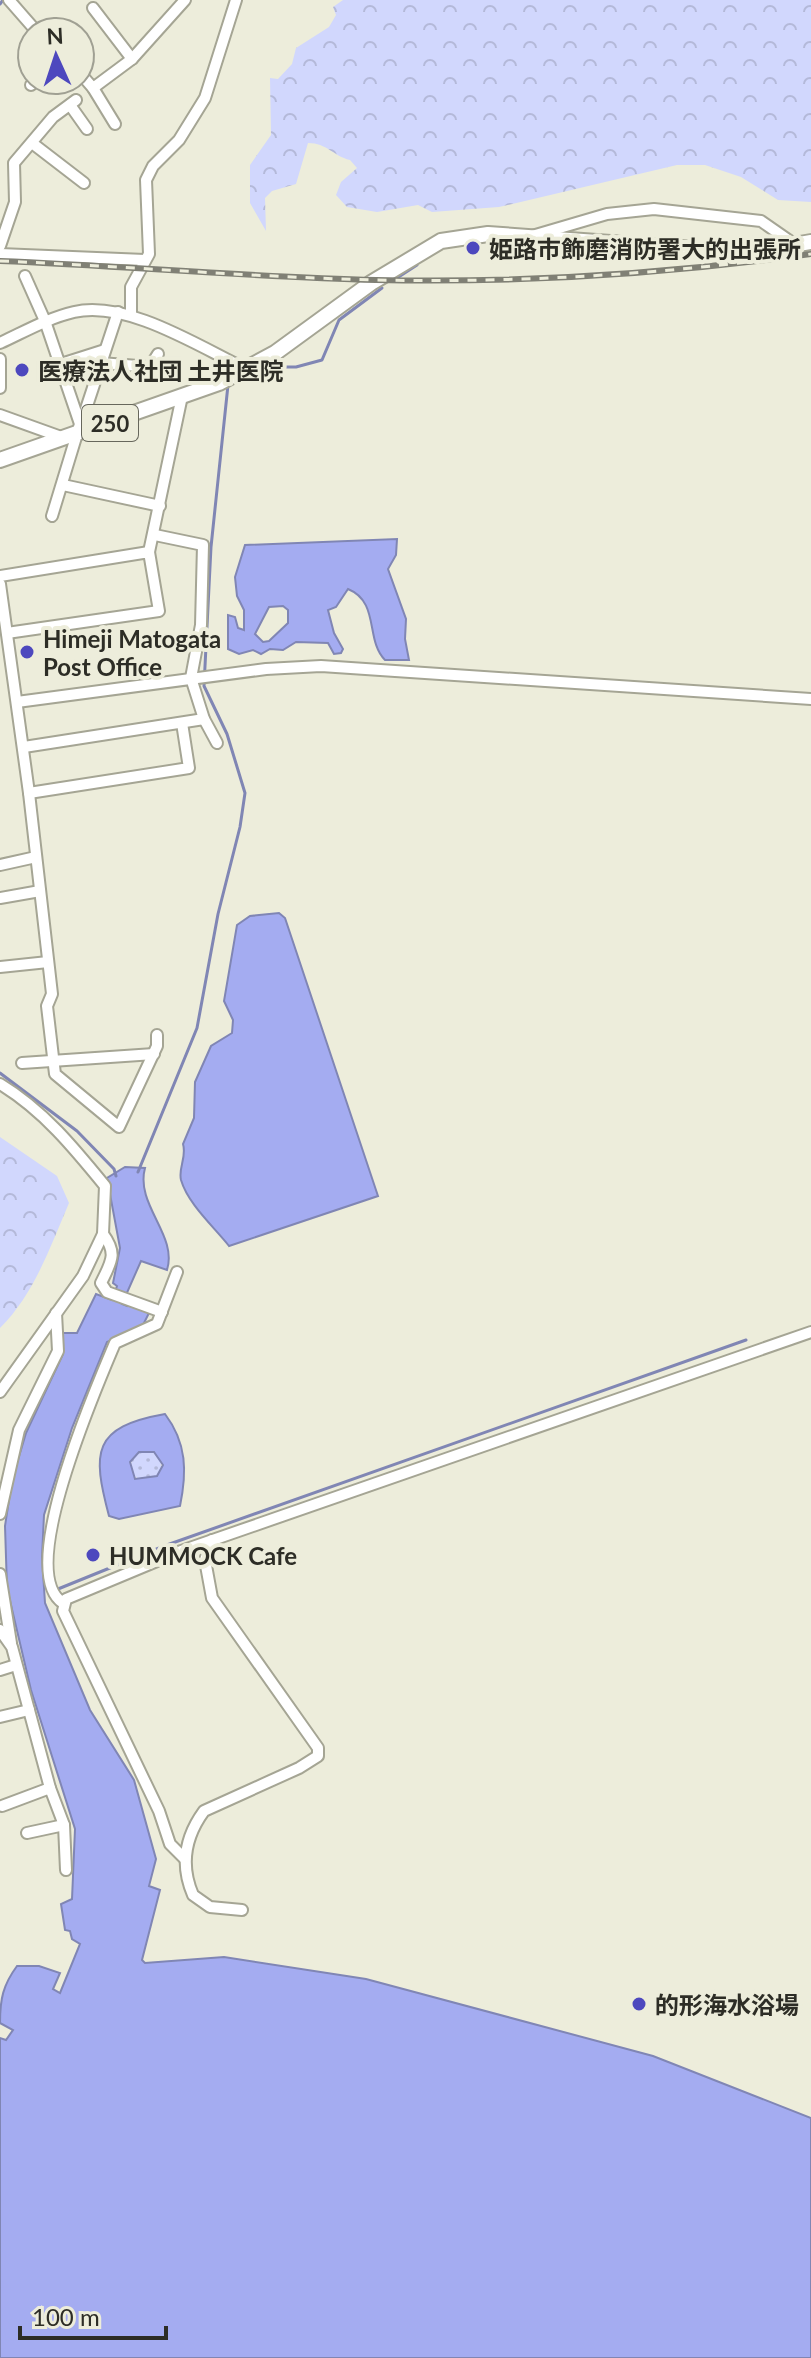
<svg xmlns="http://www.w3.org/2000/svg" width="811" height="2358" font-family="Lato,'Noto Sans JP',sans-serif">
<defs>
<pattern id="grass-dots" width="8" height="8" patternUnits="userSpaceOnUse" patternTransform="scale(2)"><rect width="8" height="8" fill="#d1d7fd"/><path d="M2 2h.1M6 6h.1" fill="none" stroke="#b4b9d9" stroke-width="1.8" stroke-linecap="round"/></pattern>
<pattern id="forest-crowns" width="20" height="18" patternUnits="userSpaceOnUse" patternTransform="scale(2)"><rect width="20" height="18" fill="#d1d7fd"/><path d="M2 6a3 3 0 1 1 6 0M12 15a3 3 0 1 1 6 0" fill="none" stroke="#b4b9d9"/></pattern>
</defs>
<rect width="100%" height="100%" fill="#ededdb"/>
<!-- grass -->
<circle fill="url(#grass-dots)" cx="146" cy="1466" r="15"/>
<!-- forest -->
<g fill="url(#forest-crowns)">
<path d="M343,0H811V202L778,200L741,177L705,165H677L499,207L432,212L418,205L377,212L347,207L336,195L341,182L357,168L350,160C333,156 327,143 308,143L296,184L272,191L265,198L266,231L250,203V165L271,135L270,78L278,79L292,64L296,48L329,27L336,15L333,7Z"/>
<path d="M0,1137L57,1176L69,1203C50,1247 35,1293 0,1328Z"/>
</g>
<!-- water -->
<g fill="#a4acf1" stroke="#8086b4" stroke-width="2" fill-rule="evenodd">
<path d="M397,539L396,555L388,569L406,619L405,639L409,660H385C365,640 380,602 348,589L336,607L328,610L334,633L343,649L341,653L334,654L328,643L296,642L283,650L270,649L261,654L253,650L239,654L228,649V615L235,617L238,628L244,630V610L237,596L235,577L245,545ZM283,606L288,610V623L269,641L263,642L255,634L269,607Z"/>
<path d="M279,913L285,918L378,1196L229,1246C214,1227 188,1204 181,1180C178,1168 187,1157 183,1144L194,1118L195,1082L211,1046L232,1033L233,1020L224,1001L237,925L250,916Z"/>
<path d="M125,1167L145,1168C135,1205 178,1235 167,1270L141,1261L122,1304L127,1306L129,1302L150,1311L142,1327L107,1342L72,1428L44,1515L42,1557L45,1603L90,1710L134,1780L156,1859L149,1886L160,1890L142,1960L145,1963L224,1957L366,1979L653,2056L811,2118V2358H0V2038L6,2040L13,2030L0,2023C0,1999 3,1985 17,1966H39L60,1973L53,1989L60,1993L80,1944L72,1939L70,1931L65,1930L61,1904L72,1899L75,1829L31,1690L7,1588L5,1526L12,1480L26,1433L63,1354L62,1333H77L96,1294L112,1300L117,1286L113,1283L120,1248L107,1178Z"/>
<path d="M165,1414C187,1443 187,1472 180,1506L119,1519L109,1516C92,1452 92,1427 165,1414ZM139,1452H154L163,1465L157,1476L135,1479L130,1462Z"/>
</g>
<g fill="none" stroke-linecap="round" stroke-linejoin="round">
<!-- stream -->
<g stroke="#8086b4" stroke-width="3">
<polyline points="0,4 3,0"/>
<polyline points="397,278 417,265"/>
<polyline points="260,367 296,367 322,360 339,320 382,288"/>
<polyline points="0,1073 77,1131 114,1169 116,1176"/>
<polyline points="138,1172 197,1028 218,914 240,827 245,793 227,734 204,686 211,547 228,385"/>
<polyline points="58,1589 164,1546 746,1340"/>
</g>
<!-- minor casing -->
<g stroke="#a5a594" stroke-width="14">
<g id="minor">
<polyline points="9,0 37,32"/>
<polyline points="93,8 132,59"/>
<polyline points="80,73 93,88 115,124"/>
<polyline points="31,85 36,80"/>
<polyline points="93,88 132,59 185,0"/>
<polyline points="70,105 87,129"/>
<polyline points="32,143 84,183"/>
<polyline points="532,236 607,214 654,209 761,221 797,246"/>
<polyline points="0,246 15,202 14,163 53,117 76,100"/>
<polyline points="0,254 145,260"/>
<polyline points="25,276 45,321 80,424 52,516"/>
<polyline points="131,315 131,287 149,254 146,180 153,166 179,140 205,98 236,0"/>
<path d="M0,343C24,332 48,318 74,312C127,300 198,346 246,369"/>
<polyline points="0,359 0,388"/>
<polyline points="101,363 150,367 158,354"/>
<polyline points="61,364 105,350"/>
<polyline points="0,415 64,438"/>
<polyline points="81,424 118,312"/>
<polyline points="63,485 160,506"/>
<polyline points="155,535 203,545 201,625 191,678 204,719 217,743"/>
<polyline points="149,552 182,396"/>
<polyline points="0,576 149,552 159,611 7,633"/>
<polyline points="0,584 29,793 52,994 47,1006 55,1074 119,1127 157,1046 157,1035"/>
<polyline points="17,702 266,669 321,666 811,699"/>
<polyline points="24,747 204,719"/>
<polyline points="29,793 189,768 182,723"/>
<polyline points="0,865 36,857"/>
<polyline points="0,898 40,891"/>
<polyline points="0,967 48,962"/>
<polyline points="22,1063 154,1054"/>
<path d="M0,1084C43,1110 74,1148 105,1186L103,1234L83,1276L0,1392"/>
<path d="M103,1234C118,1254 111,1262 101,1283L107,1292L162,1312"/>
<polyline points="0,1514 19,1430 58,1351 56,1313"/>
<path d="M212,1540L205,1560L212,1598L318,1748V1756L299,1768L204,1811C185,1837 180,1865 193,1895L210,1907L242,1910"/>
<polyline points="0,1574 11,1643"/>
<path d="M63,1603C15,1572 97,1386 115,1343L157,1324L177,1272"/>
<polyline points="0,1630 12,1647 50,1788 64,1825 66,1870"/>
<polyline points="0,1670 16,1665"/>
<polyline points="0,1717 29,1710"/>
<polyline points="2,1806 50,1788"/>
<polyline points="27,1833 64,1825"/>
<polyline points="185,1859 170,1844 159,1811 63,1611 66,1599 181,1551 811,1332"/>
</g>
</g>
<!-- highway casing -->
<g stroke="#a5a594" stroke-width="18">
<polyline id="highway" points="0,460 219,383 275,353 371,283 441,241 488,234 748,253 811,242"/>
</g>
<!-- minor -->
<use href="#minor" stroke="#fff" stroke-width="10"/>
<!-- highway -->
<use href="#highway" stroke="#fff" stroke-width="14"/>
<!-- rail casing -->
<g stroke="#808075" stroke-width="6">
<path id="rail" d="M0,261C125,266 250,277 376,280C522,283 667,274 811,254"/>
</g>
<!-- rail -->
<use href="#rail" stroke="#ededdb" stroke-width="3" stroke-dasharray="9" stroke-linecap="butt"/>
</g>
<!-- markers -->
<g fill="#4d48be" stroke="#ededdb" stroke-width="3">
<circle cx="473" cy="248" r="8"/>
<circle cx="22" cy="370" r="8"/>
<circle cx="27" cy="652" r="8"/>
<circle cx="93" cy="1555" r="8"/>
<circle cx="639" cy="2004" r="8"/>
</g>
<g text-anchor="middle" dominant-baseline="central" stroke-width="8" stroke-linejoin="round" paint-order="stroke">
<!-- shield labels -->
<rect fill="#ededdb" stroke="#67675c" stroke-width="2" x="82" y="405" width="56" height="36" rx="6"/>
<g font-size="22" font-weight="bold" fill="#2d2d26">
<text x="110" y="423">250</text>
</g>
<!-- poi labels -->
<g font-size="24" font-weight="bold" fill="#2d2d26" stroke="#ededdb" text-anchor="start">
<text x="489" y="248">姫路市飾磨消防署大的出張所</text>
<text x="38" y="370">医療法人社団 土井医院</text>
<text x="43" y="638">Himeji Matogata<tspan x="43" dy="28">Post Office</tspan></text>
<text x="109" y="1555">HUMMOCK Cafe</text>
<text x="655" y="2004">的形海水浴場</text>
</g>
</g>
<!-- north arrow -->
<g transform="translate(56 56) rotate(357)"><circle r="38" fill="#ededdb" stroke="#a0a093" stroke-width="2"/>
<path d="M0-6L14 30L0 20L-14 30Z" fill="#4d48be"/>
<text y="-12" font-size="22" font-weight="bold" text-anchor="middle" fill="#2d2d26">N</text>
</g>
<!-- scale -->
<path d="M20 2326v12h146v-12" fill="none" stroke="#2d2d26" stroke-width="4"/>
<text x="32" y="2326" font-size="24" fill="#2d2d26" stroke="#ededdb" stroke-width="6" paint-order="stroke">100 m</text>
</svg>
